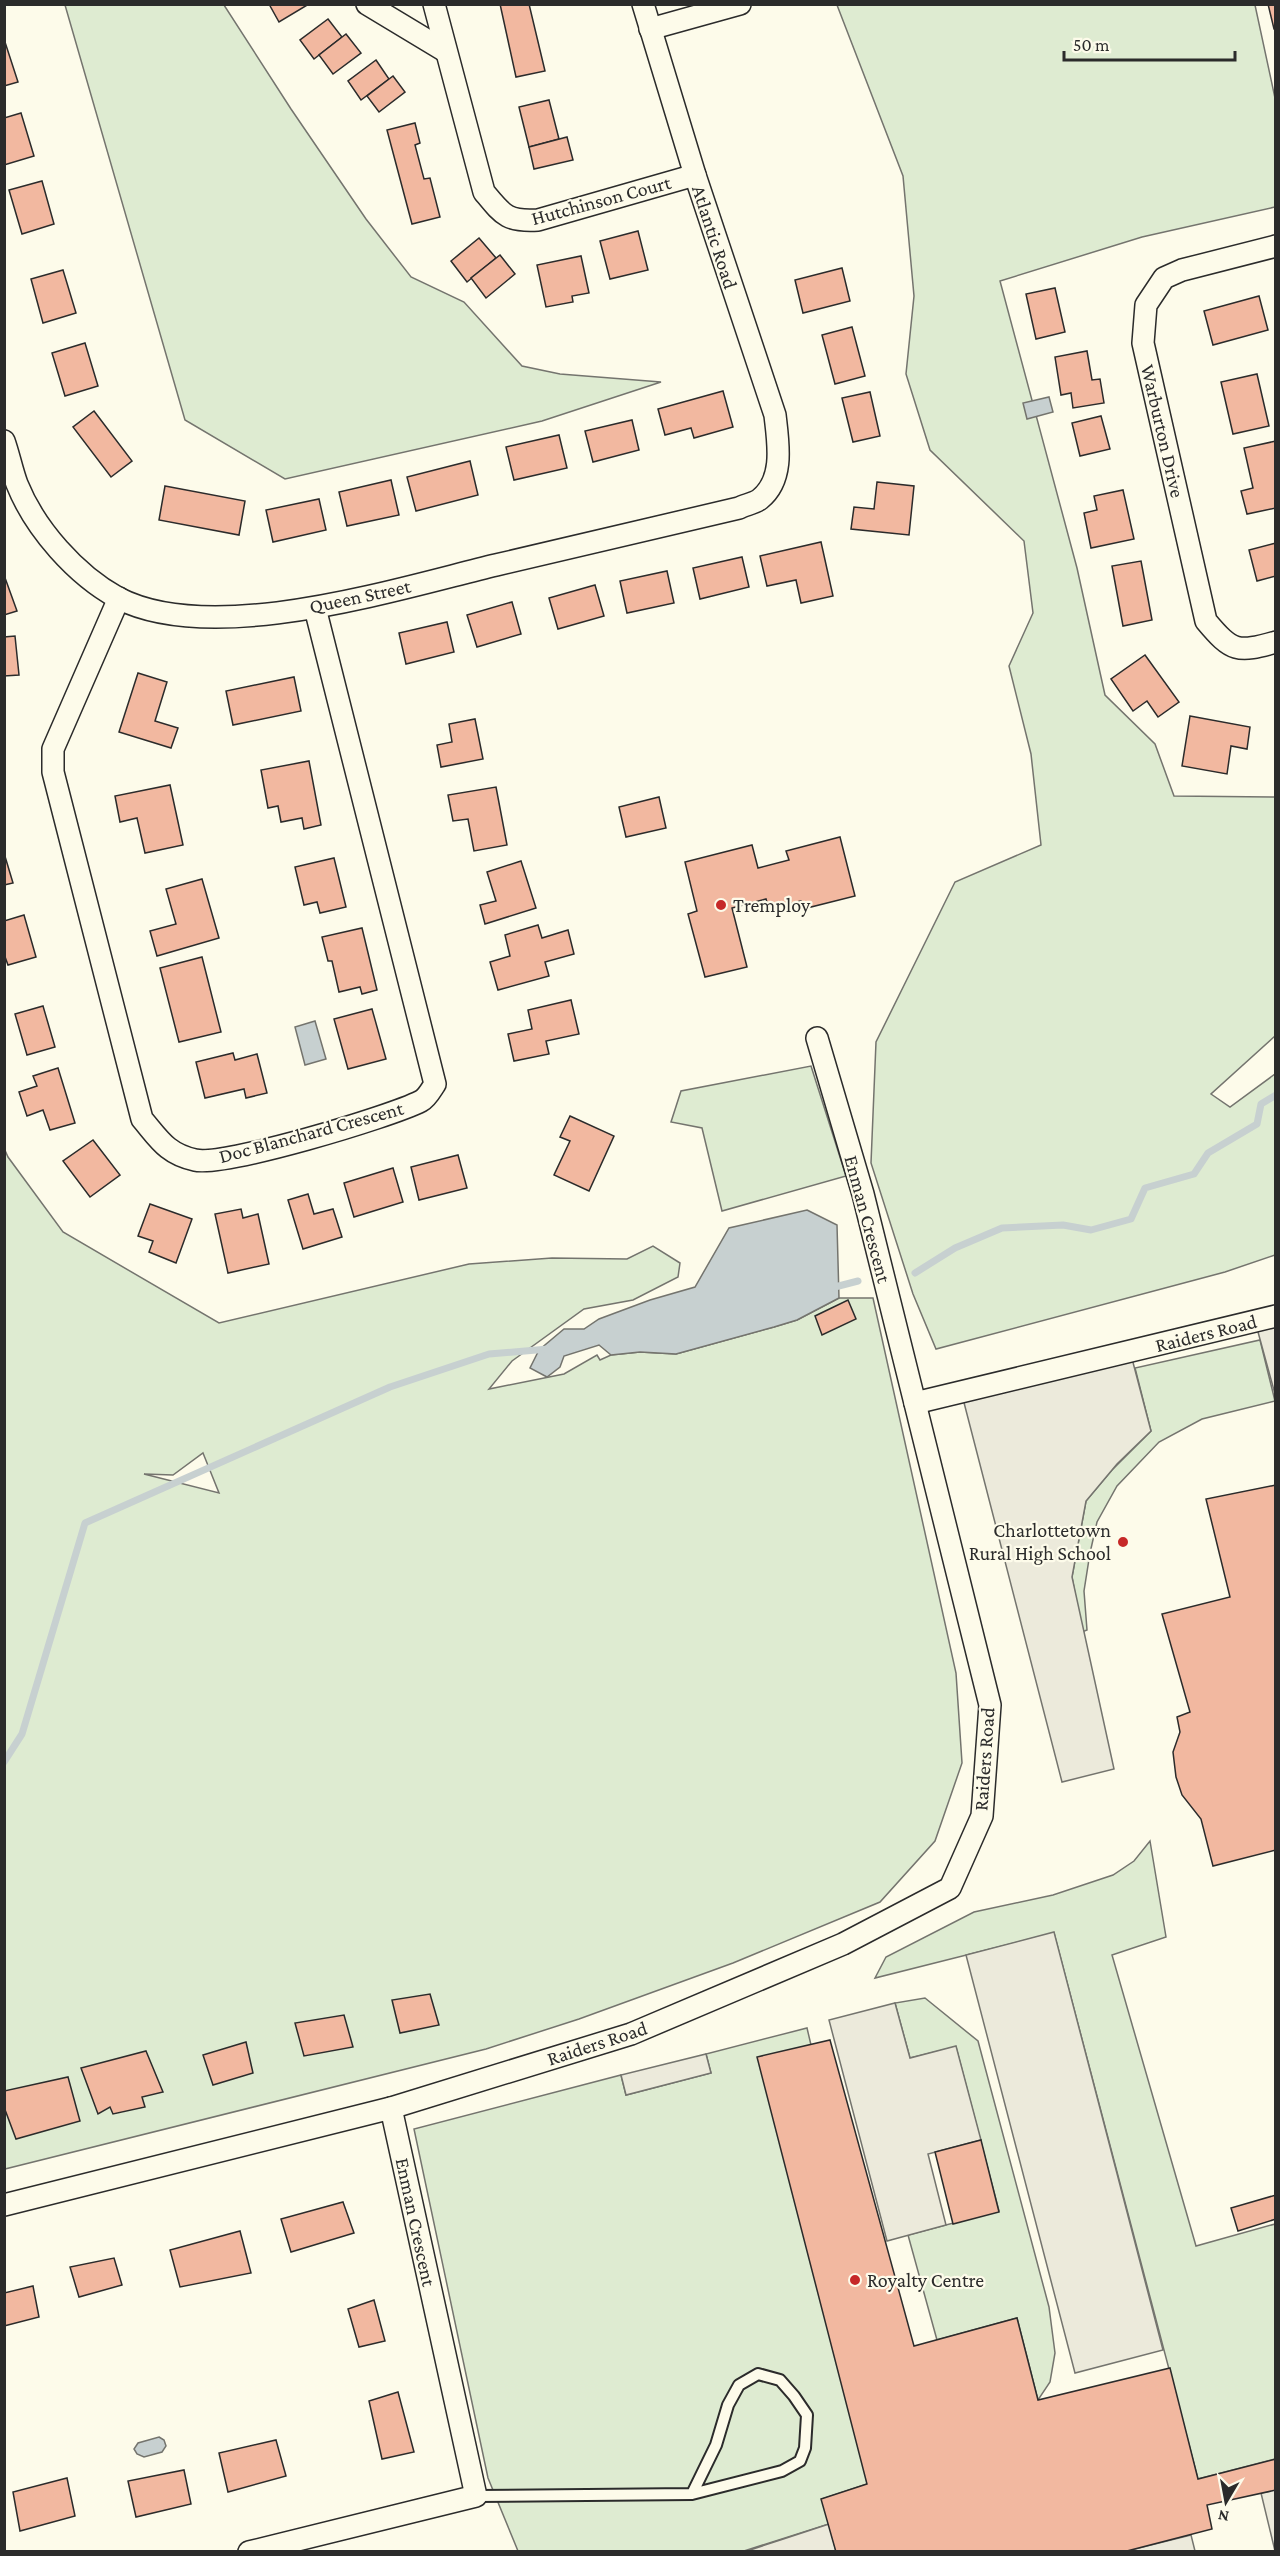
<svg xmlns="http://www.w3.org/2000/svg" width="1280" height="2556" font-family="'Crimson Pro',serif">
<rect width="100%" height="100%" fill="#fdfbea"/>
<!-- green -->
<g fill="#deebd1" stroke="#74746e" stroke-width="1.5" fill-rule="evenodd">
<polygon points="65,5 224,5 291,109 366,219 411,277 464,302 522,366 560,374 661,382 542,421 285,479 185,420"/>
<polygon points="837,5 1255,5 1275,98 1275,207 1142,237 1000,281 1077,568 1105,695 1155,744 1174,796 1275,797 1275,1036 1211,1094 1230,1107 1275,1074 1275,1255 1225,1272 936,1349 913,1294 871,1163 876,1042 955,882 1041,845 1031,754 1009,666 1033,613 1024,541 930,450 906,374 914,296 903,176"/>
<polygon points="811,1066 846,1176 722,1211 702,1128 671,1122 681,1091"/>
<path d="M4,1148L8,1157L63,1232L219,1323L469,1264L552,1258L627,1259L653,1246L680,1263L678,1277L633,1300L584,1309L512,1361L489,1389L564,1374L597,1355L600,1360L611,1355L640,1352L676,1354L774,1327L797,1320L839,1298H873L956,1673L962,1763L935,1841L880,1902L733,1963L579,2019L486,2049L5,2169ZM203,1453L219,1493L144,1474L173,1475Z"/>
<polygon points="1260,1340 1275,1401 1202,1419 1159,1442 1117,1486 1097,1522 1090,1553 1084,1591 1087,1630 1082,1632 1072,1577 1086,1501 1112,1470 1151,1431 1135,1368"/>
<polygon points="1150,1841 1166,1937 1112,1955 1196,2246 1275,2224 1275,2459 1198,2479 1054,1933 875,1978 886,1957 974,1912 1053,1895 1113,1875 1134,1861"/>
<polygon points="925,1998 978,2041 1049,2307 1055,2353 1050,2382 1038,2400 1017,2318 937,2340 908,2235 999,2211 956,2047 910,2058 895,2003"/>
<polygon points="807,2028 811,2045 867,2484 822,2499 829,2524 744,2551 518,2551 488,2478 414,2129 621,2075 626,2095 711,2073 706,2054"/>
</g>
<!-- parking -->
<g fill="#eceadb" stroke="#74746e" stroke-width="1.5">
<polygon points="1275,1316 1275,1394 1255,1321"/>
<polygon points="1130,1351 1151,1431 1117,1464 1086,1501 1072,1577 1114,1769 1062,1782 961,1391"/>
<polygon points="1054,1932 1163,2350 1075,2373 966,1955"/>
<polygon points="895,2003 910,2058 956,2046 981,2140 928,2154 946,2225 887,2241 829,2020"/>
<polygon points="706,2054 711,2073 626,2095 621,2075"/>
<polygon points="1275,2490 1275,2551 1261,2493"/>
<polygon points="829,2524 836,2551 744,2552"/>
<polygon points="1191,2535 1195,2551 1123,2552"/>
</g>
<!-- water -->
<g fill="#c7d0d0" stroke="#74746e" stroke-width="1.5">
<polygon points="1049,397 1053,412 1027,419 1023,403"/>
<polygon points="315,1021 326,1059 305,1065 295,1027"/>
<polygon points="807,1210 837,1225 839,1298 797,1320 774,1327 676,1354 640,1352 611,1355 599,1345 564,1356 560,1367 547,1377 530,1368 539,1350 564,1329 584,1329 599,1319 650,1300 695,1287 729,1228"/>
<polygon points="159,2437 164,2440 166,2446 162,2452 144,2457 137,2454 134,2449 138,2443"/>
</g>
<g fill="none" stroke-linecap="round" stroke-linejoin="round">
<!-- stream -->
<g stroke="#c7d0d0" stroke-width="7">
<polyline points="915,1273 955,1248 1002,1228 1063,1225 1091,1230 1131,1219 1145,1188 1194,1174 1208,1153 1257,1124 1261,1104 1276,1095"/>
<polyline points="831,1288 858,1281"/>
<polyline points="4,1762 22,1734 85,1523 390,1387 489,1354 548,1349"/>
</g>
</g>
<!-- building -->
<g fill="#f2b8a0" stroke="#2b2b2b" stroke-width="1.5">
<polygon points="269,4 309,4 279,22"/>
<polygon points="500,4 529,4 545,71 516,77"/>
<polygon points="1268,4 1276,4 1276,29 1274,29"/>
<polygon points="328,19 342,37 314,59 300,40"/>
<polygon points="346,34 361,53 333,74 319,55"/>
<polygon points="4,39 18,82 4,86"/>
<polygon points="376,60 389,79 361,100 348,81"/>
<polygon points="393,76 405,92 379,112 367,96"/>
<polygon points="549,100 559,139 529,147 519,107"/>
<polygon points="21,113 34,156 4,165 4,118"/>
<polygon points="415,123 420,143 415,145 424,179 430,178 440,217 412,224 387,130"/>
<polygon points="567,137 573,160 534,169 529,147"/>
<polygon points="42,181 54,224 22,234 9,190"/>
<polygon points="638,231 648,270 610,279 600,241"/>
<polygon points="479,238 496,258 467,282 451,261"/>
<polygon points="500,255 515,274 486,298 471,278"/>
<polygon points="581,256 589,293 572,296 573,302 546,307 537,265"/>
<polygon points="842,268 850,301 803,313 795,280"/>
<polygon points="63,270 76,313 43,323 31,279"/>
<polygon points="1055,288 1065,332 1036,339 1026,294"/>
<polygon points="1259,296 1268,330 1213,345 1204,311"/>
<polygon points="852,327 865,376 835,384 822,335"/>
<polygon points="85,343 98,386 65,396 52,353"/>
<polygon points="1087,351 1092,380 1100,379 1104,403 1073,408 1071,393 1061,395 1055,357"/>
<polygon points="1257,374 1269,426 1233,434 1221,382"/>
<polygon points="723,391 733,427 694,438 691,428 665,435 658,409"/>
<polygon points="870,392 880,436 853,442 842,398"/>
<polygon points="94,411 132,461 111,477 73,427"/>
<polygon points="1101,416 1110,449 1080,456 1072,423"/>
<polygon points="632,420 639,450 593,462 585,431"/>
<polygon points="559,435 567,468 514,480 506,447"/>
<polygon points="1276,441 1276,508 1247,514 1241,491 1253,488 1244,448"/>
<polygon points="470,461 478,495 416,511 407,477"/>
<polygon points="391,480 399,515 347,526 339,492"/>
<polygon points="877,482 914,486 909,535 851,529 854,507 874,509"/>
<polygon points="165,486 245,501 239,535 159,520"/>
<polygon points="1123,490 1134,539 1091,548 1084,513 1097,510 1094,496"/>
<polygon points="319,499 326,530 273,542 266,510"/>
<polygon points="821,542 833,596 801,603 796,580 767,586 760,556"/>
<polygon points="1276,543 1276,576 1257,581 1249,550"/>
<polygon points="742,557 749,587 700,599 693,568"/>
<polygon points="1141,561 1152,620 1123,626 1112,566"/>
<polygon points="667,571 674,603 627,613 620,581"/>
<polygon points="4,575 17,611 4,615"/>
<polygon points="595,585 604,616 558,629 549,598"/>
<polygon points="512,602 521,634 477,647 467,615"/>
<polygon points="447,622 454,652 406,664 399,633"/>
<polygon points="15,636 19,675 4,676 4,637"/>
<polygon points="1145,655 1179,702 1158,717 1147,701 1133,711 1111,679"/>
<polygon points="138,673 167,682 155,721 178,728 171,748 119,732"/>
<polygon points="294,677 301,711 233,725 226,691"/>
<polygon points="1190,716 1250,727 1247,749 1231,746 1227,774 1182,766"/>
<polygon points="475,719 483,759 441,767 437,745 452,742 449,724"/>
<polygon points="309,761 321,825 304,829 302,818 281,822 278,806 268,808 261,770"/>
<polygon points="170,785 183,845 145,853 137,818 120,822 115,796"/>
<polygon points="496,787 507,845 474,851 468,819 453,821 448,795"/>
<polygon points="659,797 666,828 626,837 619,807"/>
<polygon points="840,837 855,896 803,909 801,901 769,909 766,899 732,908 747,967 705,977 688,914 697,911 685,862 752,845 758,868 789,860 786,851"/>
<polygon points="4,853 13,883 4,885"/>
<polygon points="334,858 346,907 320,913 317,902 304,905 295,867"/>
<polygon points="521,861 536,908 485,924 480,905 496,901 487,872"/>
<polygon points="202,879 219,938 157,956 150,931 176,924 166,889"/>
<polygon points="24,915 36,957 8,965 4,954 4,921"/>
<polygon points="538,925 542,938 568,930 574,954 545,962 549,976 498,990 490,962 510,956 505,935"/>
<polygon points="362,928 377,990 362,994 360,987 339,992 332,961 328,961 322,937"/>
<polygon points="202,957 221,1032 179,1042 160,968"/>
<polygon points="571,1000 579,1034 546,1041 549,1054 514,1061 508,1034 532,1029 528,1010"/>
<polygon points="43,1006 55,1047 27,1055 15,1014"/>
<polygon points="372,1009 386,1059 348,1069 334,1019"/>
<polygon points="233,1053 235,1060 257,1054 267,1093 246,1098 244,1089 205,1098 196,1062"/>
<polygon points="58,1068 75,1123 50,1130 43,1110 27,1116 19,1092 37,1086 33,1076"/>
<polygon points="570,1116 614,1136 589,1191 554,1175 570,1141 560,1137"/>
<polygon points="93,1140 120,1175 90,1197 63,1161"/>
<polygon points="458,1155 467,1188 419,1200 411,1167"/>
<polygon points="393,1168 403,1202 354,1217 344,1183"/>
<polygon points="308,1194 314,1214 333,1209 342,1237 303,1249 288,1200"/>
<polygon points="150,1204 192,1219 176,1263 149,1252 153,1241 138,1236"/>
<polygon points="241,1209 243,1218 258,1214 269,1264 228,1273 215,1214"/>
<polygon points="848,1300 856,1319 822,1335 815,1316"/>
<polygon points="1276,1485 1276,1850 1213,1866 1201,1819 1182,1795 1176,1777 1173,1752 1180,1732 1177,1717 1190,1712 1162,1614 1230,1597 1206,1499"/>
<polygon points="430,1994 439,2025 400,2033 392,2000"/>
<polygon points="344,2015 353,2047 304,2056 295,2023"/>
<polygon points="830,2040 914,2346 1017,2318 1038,2400 1170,2368 1198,2479 1276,2459 1276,2490 1207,2505 1212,2529 1123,2552 836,2552 821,2499 867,2484 757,2057"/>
<polygon points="246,2042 253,2073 213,2085 203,2055"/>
<polygon points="146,2051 163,2092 142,2097 145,2107 113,2114 110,2107 98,2114 81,2068"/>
<polygon points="68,2077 80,2121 16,2139 4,2107 4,2091"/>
<polygon points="981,2140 999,2212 953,2224 935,2152"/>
<polygon points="1276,2195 1276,2219 1238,2231 1231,2208"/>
<polygon points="343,2202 354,2233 291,2252 281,2219"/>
<polygon points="240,2231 251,2273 180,2287 170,2250"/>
<polygon points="114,2258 122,2285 79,2297 70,2267"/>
<polygon points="33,2286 39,2317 4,2326 4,2293"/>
<polygon points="374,2300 385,2341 359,2347 348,2309"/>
<polygon points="398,2392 414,2452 382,2459 369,2401"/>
<polygon points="276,2440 286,2476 228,2492 219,2453"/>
<polygon points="184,2470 191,2504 136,2517 128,2481"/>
<polygon points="67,2478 75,2516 20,2531 13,2492"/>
</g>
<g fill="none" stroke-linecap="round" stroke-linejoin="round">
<!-- service casing -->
<g stroke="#2b2b2b" stroke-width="14">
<polyline id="service" points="476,2496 692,2494 782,2471 800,2461 805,2448 807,2415 794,2396 780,2380 758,2374 739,2385 728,2405 716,2445 692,2494"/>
</g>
<!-- minor casing -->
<g stroke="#2b2b2b" stroke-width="24">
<g id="minor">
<polyline points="367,4 445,51"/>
<path d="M434,4L484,192C503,215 507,222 538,220L695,175"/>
<polyline points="650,29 740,4"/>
<path d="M1276,246L1182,270L1164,278L1146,305L1143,343L1206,621C1232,652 1237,653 1276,642"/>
<path d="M4,441C9,455 12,471 17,484C35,529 76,575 118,598C213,647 396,589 496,565C577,546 658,527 739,508C745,505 755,503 760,499C785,479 778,442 775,415L695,175L643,4"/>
<path d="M119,598L53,749V772L142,1119C159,1139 167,1154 195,1160C223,1167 390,1117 421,1101C427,1098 431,1090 435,1084L315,608"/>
<polyline points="915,1403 1276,1316"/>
<polyline points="4,2205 391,2108 631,2034 843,1944 950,1888 982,1816 990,1705 863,1194 817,1038"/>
<polyline points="249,2552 476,2496 391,2108"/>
</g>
</g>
<!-- service -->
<use href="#service" stroke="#fdfbea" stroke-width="10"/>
<!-- minor -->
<use href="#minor" stroke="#fdfbea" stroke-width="21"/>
</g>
<!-- markers -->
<g fill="#c62828" stroke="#fdfbea" stroke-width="2">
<circle cx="721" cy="905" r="6"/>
<circle cx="1123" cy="1542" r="6"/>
<circle cx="855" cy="2280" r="6"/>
</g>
<g text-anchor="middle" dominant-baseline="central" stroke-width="4.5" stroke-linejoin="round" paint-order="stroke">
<!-- street labels -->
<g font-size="20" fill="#2b2b2b" stroke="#fdfbea">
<text transform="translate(601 200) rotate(-15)">Hutchinson Court</text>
<text transform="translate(715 237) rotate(72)">Atlantic Road</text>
<text transform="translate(1163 431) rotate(77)">Warburton Drive</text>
<text transform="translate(360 596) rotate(-12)">Queen Street</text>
<text transform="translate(311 1132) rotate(-15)">Doc Blanchard Crescent</text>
<text transform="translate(868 1219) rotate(75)">Enman Crescent</text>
<text transform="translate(1206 1333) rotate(-14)">Raiders Road</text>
<text transform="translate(984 1759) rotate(-86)">Raiders Road</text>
<text transform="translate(597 2043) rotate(-18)">Raiders Road</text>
<text transform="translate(416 2222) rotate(78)">Enman Crescent</text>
</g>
<!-- poi labels -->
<g font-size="20" fill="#2b2b2b" stroke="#fdfbea" text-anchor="start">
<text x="733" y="905">Tremploy</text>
<text x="1111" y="1530" text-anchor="end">Charlottetown<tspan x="1111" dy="23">Rural High School</tspan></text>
<text x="867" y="2280">Royalty Centre</text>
</g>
</g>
<!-- border -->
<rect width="1280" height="2556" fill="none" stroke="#2b2b2b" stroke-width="12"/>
<!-- north arrow -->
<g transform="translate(1226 2502) rotate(190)" stroke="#fdfbea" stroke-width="4.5" paint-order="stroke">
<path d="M0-4.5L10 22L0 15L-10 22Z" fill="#2b2b2b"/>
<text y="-9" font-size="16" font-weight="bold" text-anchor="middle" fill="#2b2b2b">N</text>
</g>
<!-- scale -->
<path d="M1064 51v9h171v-9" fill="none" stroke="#2b2b2b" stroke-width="3"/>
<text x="1073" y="51" font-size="18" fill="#2b2b2b" stroke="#fdfbea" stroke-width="4.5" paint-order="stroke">50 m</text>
</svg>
